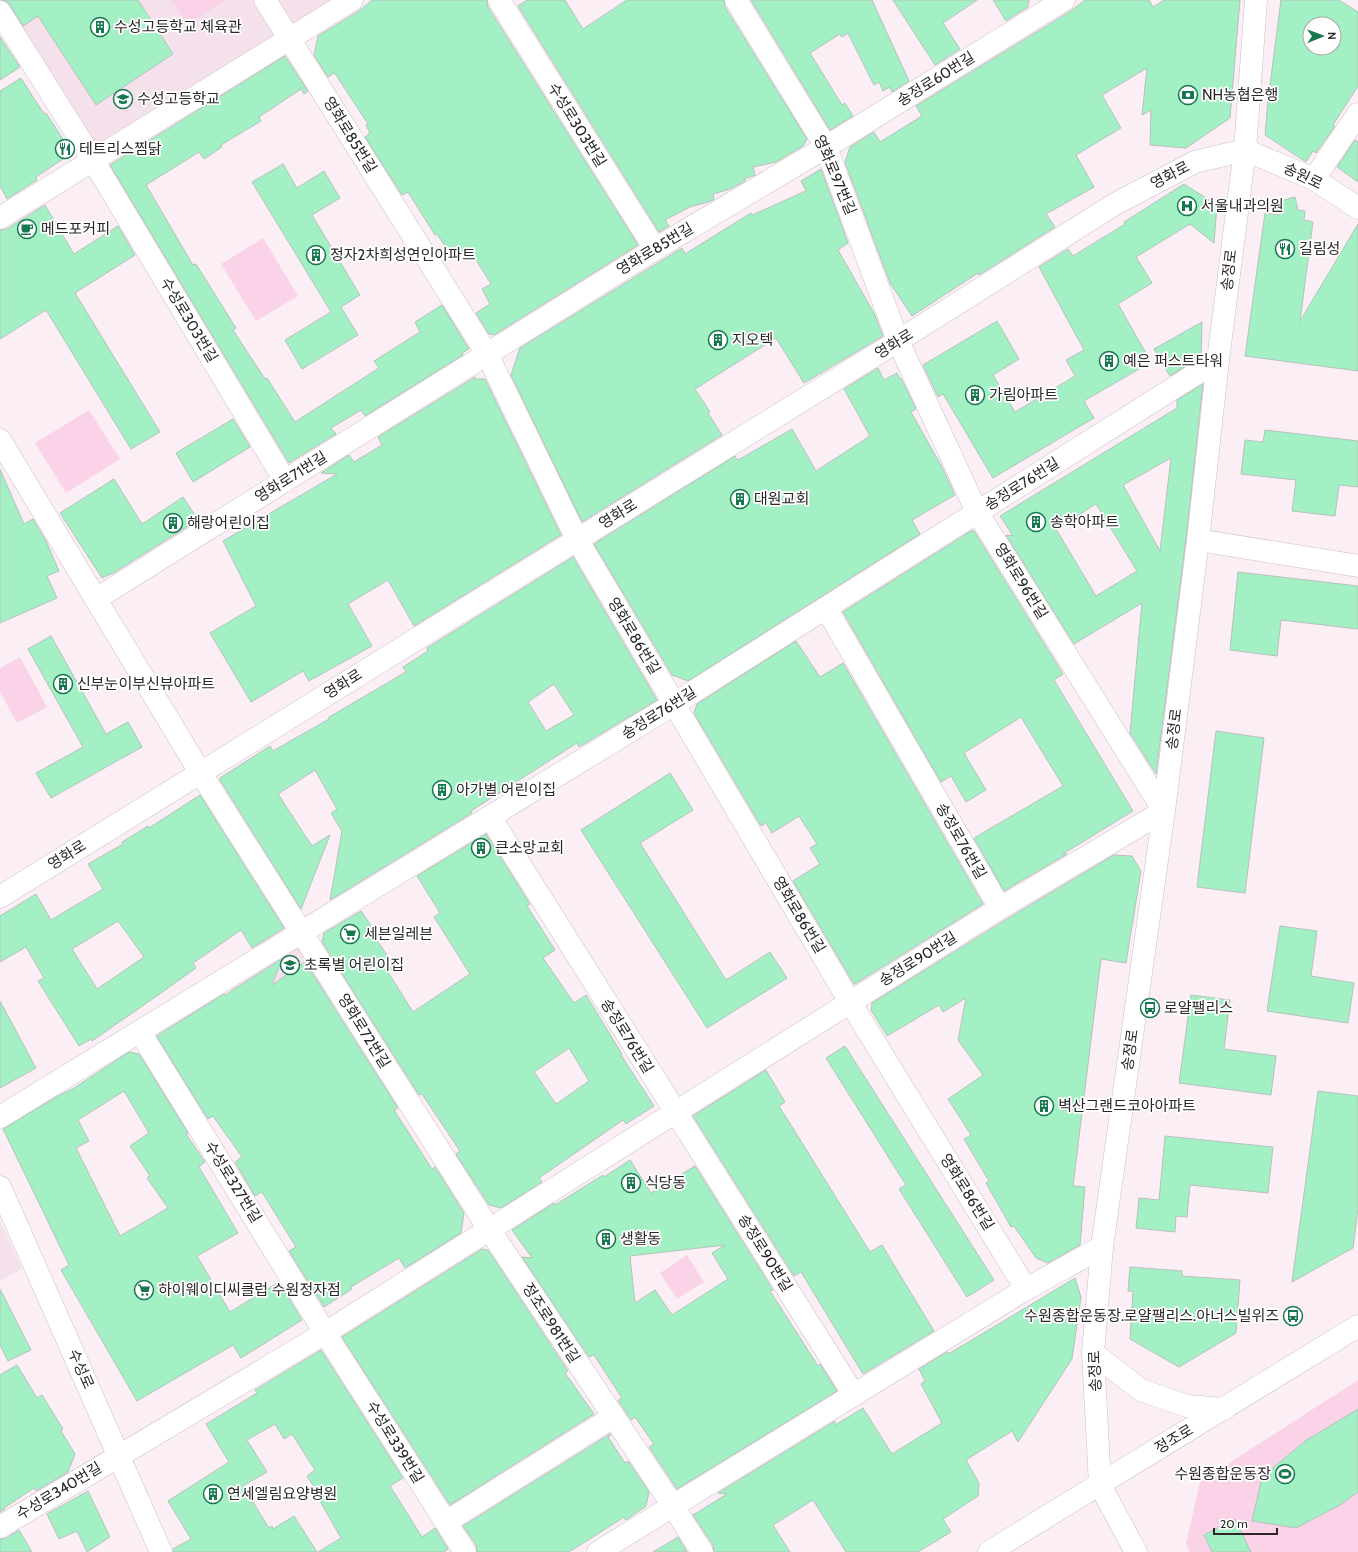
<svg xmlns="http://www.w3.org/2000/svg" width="1358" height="1552" font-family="Cabin,'Noto Sans KR',sans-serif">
<rect width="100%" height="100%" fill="#fbeff5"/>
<!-- built -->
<g fill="#f5e1eb">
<polygon points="0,0 352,0 93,160 0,11"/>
<polygon points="301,942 335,999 301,1020 246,1015 229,987"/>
<polygon points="0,1220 22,1268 0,1281"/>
</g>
<!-- green -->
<g fill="#fbd3e8">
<polygon points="171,0 226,0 187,24"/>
<polygon points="263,238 298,296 256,321 221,264"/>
<polygon points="89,410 120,459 66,493 35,443"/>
<polygon points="20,657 47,707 17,723 0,692 0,668"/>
<polygon points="687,1255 704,1282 677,1299 660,1273"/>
<polygon points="1358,1380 1358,1552 1190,1552 1186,1544 1200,1482"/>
</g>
<!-- building -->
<g fill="#a3f0c5" stroke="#b6c1bb" fill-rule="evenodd">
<polygon points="2,0 138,0 173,54 96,105 38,16 23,26 10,5 6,1"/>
<polygon points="372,0 487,0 488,7 638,245 494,335 489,334 476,313 490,304 482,289 491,284 470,250 467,252 466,249 458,254 455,251 450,254 437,234 435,235 408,192 402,195 365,137 370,133 366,125 368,124 336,75 334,73 328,77 314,55 318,36 359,11"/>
<polygon points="527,0 565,0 583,29 627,0 724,0 725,7 807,139 803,146 776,162 753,167 755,175 744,179 745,181 730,189 713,194 714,199 711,201 690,207 665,220 669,226 659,232 518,6"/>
<polygon points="751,0 872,0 909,81 892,92 890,87 883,91 879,82 874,85 848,33 842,37 840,34 810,53 842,105 845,103 853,116 830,130"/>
<polygon points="893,0 977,0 943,23 960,49 935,65"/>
<polygon points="993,0 1029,0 1028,7 1006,21"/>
<polygon points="1085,0 1149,0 1153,7 1164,0 1240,0 1230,118 1186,148 1150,145 1151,110 1142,115 1147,68 1102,95 1121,128 1076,155 1094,187 1046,214 1055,227 979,275 978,273 912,316 890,283 845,162 850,147 874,132 880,142 922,116 916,106 1071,11"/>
<path d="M1281,0H1339L1358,12V86L1333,125L1335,126L1316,153L1313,151L1306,162L1265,135L1268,100ZM1310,24H1334V48H1310Z"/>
<polygon points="0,37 20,67 0,80"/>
<polygon points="285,56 308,91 304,94 301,89 259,117 261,121 221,145 222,147 204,159 199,152 146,185 193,265 196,264 236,328 233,330 265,379 267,378 295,422 379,368 374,361 420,332 415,322 442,305 469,349 462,353 463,355 365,416 361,410 331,428 336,434 289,463 110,165"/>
<polygon points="21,78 44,114 46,113 72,153 36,177 37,180 7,199 0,186 0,91"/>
<polygon points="1355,140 1358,142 1358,182 1337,167"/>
<polygon points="283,164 297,188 324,171 340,198 312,215 360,295 341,307 358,335 302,369 285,340 331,312 252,182"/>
<polygon points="821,169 848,243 838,250 874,313 883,336 804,383 776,338 695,389 710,412 708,413 722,435 582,522 511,375 520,348 682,248 685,254 751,213 752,215 806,191 801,181"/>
<polygon points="1184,184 1217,205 1214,243 1190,224 1136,257 1152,283 1118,304 1151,362 1084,401 1094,418 993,478 943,394 938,397 923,365 997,321 1019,359 993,375 1015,412 1075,376 1066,360 1084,350 1039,267 1068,249 1073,256 1125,224 1124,222"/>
<polygon points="1295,197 1298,210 1305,211 1304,220 1313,222 1300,321 1358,224 1358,371 1245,356 1265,213 1280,215 1277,202"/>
<polygon points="45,205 74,254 118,226 135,255 75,293 160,432 131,449 46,310 0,339 0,230 7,229"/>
<polygon points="1202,322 1201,356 1170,376 1154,349"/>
<polygon points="878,368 884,380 897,373 900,379 901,378 916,409 911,412 942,467 955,495 912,520 920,534 688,681 672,675 594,544 735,456 737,460 740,459 792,429 816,471 870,436 844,389"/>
<polygon points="475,377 476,379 485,379 561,535 414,626 388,580 348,604 372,646 309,681 303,671 251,702 210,633 256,606 223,541 337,474 321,473 349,455 354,462 382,445 378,437"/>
<path d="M1203,384L1186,539L1156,774L1130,733L1142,603L1074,644L1006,535L1013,536L1000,516L1177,408V400ZM1171,458L1160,551L1123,485ZM1096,504L1137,571L1096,596L1056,529Z"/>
<polygon points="233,419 250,447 193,482 176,453"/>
<polygon points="1265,430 1358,441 1358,487 1339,485 1335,516 1292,511 1296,480 1241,474 1245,440 1263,442"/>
<polygon points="0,469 24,524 33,519 46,541 59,571 47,576 57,598 0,623"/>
<polygon points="114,479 142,524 183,497 198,520 115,572 102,578 60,513"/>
<polygon points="971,531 974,531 1063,674 1054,680 1133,811 1063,854 1067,854 1004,891 974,838 1063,786 1021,717 964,753 986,790 966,802 951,776 941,782 843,612"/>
<path d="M573,557L657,700L579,747L577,743L471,811L472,813L330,900L342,831L331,813L337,809L315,770L278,794L312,846L330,835L301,909L220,780V778L270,746L273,751L329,719V717L406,672L403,667L428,651L427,648ZM554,684L574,715L546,731L528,702Z"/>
<polygon points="1238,572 1358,586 1358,629 1281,620 1277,656 1230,650"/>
<polygon points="51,636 106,734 128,722 142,747 51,798 36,773 83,747 28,649"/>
<polygon points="796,641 820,677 843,663 983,904 855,984 854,984 793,881 820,864 810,848 817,844 799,816 772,833 766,823 761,826 694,713 697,704"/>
<polygon points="1216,731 1264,738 1245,893 1197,887"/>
<polygon points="670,773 693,810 640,843 726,980 770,952 787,978 707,1028 581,830"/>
<path d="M200,795L284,928L252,948L241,930L193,963L196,968L151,1000L92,1041L91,1039L79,1046L38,981L44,978L26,947L0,962V916L36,894L51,920L103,889L88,864L123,844L122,842L148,826L149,828ZM118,921L144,957L97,989L72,949Z"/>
<path d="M486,834L530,904L527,906L555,950L543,958L574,1003L586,995L622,1054L621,1055L654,1106L626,1124L623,1120L539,1178L542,1182L501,1208L489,1205L456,1154L460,1151L422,1094L419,1095L322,942L324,933L361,911L379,937L376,939L395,967L388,972L413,1012L470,974L434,917L440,913L417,876ZM569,1048L589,1081L556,1104L534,1072Z"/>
<polygon points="1114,855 1132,856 1141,871 1126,963 1101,959 1073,1186 1085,1187 1080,1245 1048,1263 1036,1258 1014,1226 1011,1227 986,1183 989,1181 964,1139 971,1135 948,1099 983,1075 958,1040 966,998 943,1012 939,1005 887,1036 871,1010 872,1003 1007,919"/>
<polygon points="1280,926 1317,931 1311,976 1354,983 1348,1023 1267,1011"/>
<polygon points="282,959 272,985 305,962 398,1108 394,1110 432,1169 435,1167 464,1213 461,1233 405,1268 399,1258 351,1287 352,1289 324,1307 289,1251 296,1247 262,1192 255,1196 235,1162 242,1157 213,1116 208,1119 157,1037 158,1035 224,994 225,995"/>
<polygon points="1191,995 1230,1000 1224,1049 1276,1056 1271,1095 1179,1083"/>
<polygon points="0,1001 36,1068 0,1088"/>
<polygon points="845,1046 994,1280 967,1297 899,1189 906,1185 826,1058"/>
<path d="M129,1052L139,1054L188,1133L186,1134L205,1162L199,1167L238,1233L197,1256L230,1312L279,1282L302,1320L241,1358L233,1345L137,1401L61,1270L69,1265L3,1129L56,1097L74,1088ZM124,1091L149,1133L130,1146L150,1176L147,1178L168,1208L120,1236L76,1148L89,1141L78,1120Z"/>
<polygon points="766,1070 785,1102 779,1106 870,1252 882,1245 934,1331 863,1374 801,1272 794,1276 693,1116"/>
<polygon points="1318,1091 1358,1096 1358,1209 1353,1248 1292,1282"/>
<polygon points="1165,1136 1273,1147 1268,1193 1190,1185 1187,1217 1176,1216 1175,1232 1136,1228 1139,1198 1159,1200"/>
<path d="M630,1160L651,1193L695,1166L773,1290L770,1291L818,1366L820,1364L837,1391L677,1489L649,1447L654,1444L635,1417L631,1420L618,1400L622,1398L594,1355L589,1357L522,1257L532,1258L512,1230L554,1203L555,1205L603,1175L604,1177ZM725,1245L712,1253L728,1279L672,1315L655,1290L635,1303L630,1256Z"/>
<polygon points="482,1249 488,1250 568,1371 565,1373 594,1414 450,1505 342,1337"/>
<polygon points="1130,1267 1182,1271 1182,1276 1240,1280 1236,1333 1179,1367 1130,1339 1133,1291 1128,1291"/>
<polygon points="1075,1278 1081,1297 1072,1359 1018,1442 1012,1431 966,1460 979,1483 978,1496 943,1519 951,1532 918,1552 846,1552 813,1500 773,1525 790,1552 714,1552 713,1545 693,1515 727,1494 718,1493 835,1421 835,1425 863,1408 892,1454 942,1423 921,1384 925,1381 919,1369 947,1352 948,1354 982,1334"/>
<polygon points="0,1289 31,1350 8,1361 0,1345"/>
<polygon points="321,1350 403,1478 390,1486 422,1537 435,1528 448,1549 444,1552 318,1552 341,1538 320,1501 319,1499 321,1498 307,1476 315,1470 292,1434 284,1439 275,1424 247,1440 267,1472 243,1486 269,1528 272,1526 273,1529 294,1516 317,1552 173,1552 173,1549 191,1539 168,1501 229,1462 206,1424 257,1393 255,1390"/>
<polygon points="17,1365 37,1398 42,1395 63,1429 61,1431 75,1454 68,1472 36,1491 34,1488 4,1508 5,1509 0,1512 0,1375"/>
<polygon points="1358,1409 1358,1492 1340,1505 1296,1528 1252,1521 1262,1477 1305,1441"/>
<polygon points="610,1434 611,1435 608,1437 625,1463 628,1461 649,1492 646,1506 626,1520 624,1517 593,1537 569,1552 477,1552 476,1545 463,1526"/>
<polygon points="88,1491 110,1537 87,1552 77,1531 59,1539 47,1514"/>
<polygon points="1235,1519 1251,1552 1212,1552 1204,1535"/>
<polygon points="19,1530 32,1552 0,1552 0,1539 6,1538"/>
<polygon points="678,1537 687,1552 653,1552"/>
</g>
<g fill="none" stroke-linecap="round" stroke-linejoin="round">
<!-- minor casing -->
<g stroke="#cbbfc5" stroke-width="23">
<g id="minor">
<polyline points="265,0 487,354 577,539 850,1002 1026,1289"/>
<polyline points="499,0 655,249"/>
<polyline points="0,12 93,160 285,481"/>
<polyline points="1314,179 1358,114"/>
<polyline points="0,218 352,0"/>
<polyline points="0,440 200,772 489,1229 673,1506 702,1552"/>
<polyline points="1198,540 1358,566"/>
<polyline points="96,599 655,249 826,147 1064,0"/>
<polyline points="826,608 1000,908"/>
<polyline points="490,817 854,1395"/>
<polyline points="140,1032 325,1333 465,1552"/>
<polyline points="0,1117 674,704 1218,360"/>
<polyline points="446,1522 613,1417"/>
<polyline points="0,1527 325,1333 1000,908 1164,811 977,512 898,341 826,147 736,0"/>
<polyline points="598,1552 1026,1289 1102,1247"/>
</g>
</g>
<!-- tertiary casing -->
<g stroke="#cbbfc5" stroke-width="23">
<g id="tertiary">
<polyline points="0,897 898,341 1115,204 1195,162 1245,150"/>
<polyline points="0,1187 161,1552"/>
<polyline points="1093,1353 1141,1390 1187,1406 1224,1409"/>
<polyline points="989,1552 1358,1326"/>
<polyline points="1136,1552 1100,1485 1093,1353 1102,1247 1164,811 1198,540 1218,360 1245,150 1256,0"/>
</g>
</g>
<!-- secondary casing -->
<g stroke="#cbbfc5" stroke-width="23">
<polyline id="secondary" points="1245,150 1314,179 1358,208"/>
</g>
<!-- minor -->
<use href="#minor" stroke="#fff" stroke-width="22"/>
<!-- tertiary -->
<use href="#tertiary" stroke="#fff" stroke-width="22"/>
<!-- secondary -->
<use href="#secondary" stroke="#fff" stroke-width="22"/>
</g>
<!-- icons -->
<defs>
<g id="building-ring" transform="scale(1)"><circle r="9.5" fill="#fff" stroke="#17784f" stroke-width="1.5"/><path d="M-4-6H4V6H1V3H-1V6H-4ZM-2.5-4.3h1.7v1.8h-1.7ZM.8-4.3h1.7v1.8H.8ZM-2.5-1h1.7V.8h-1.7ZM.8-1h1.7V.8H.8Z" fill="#17784f"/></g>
<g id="bank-ring" transform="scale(1)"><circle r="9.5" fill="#fff" stroke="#17784f" stroke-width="1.5"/><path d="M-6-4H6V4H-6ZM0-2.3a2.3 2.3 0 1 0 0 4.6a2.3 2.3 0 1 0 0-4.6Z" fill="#17784f"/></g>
<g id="school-ring" transform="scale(1)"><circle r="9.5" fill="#fff" stroke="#17784f" stroke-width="1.5"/><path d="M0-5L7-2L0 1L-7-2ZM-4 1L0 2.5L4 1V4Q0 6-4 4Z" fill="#17784f"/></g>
<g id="restaurant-ring" transform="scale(1)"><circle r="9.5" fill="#fff" stroke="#17784f" stroke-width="1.5"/><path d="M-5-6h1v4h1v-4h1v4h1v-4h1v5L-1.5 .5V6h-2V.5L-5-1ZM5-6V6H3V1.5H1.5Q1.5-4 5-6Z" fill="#17784f"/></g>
<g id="hospital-ring" transform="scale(1)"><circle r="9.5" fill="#fff" stroke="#17784f" stroke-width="1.5"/><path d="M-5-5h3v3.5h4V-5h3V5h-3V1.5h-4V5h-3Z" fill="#17784f"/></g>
<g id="cafe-ring" transform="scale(1)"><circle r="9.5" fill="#fff" stroke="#17784f" stroke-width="1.5"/><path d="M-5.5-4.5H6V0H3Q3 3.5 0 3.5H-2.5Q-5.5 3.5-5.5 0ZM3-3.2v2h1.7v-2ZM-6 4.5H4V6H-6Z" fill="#17784f"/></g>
<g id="supermarket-ring" transform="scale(1)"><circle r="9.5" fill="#fff" stroke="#17784f" stroke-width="1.5"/><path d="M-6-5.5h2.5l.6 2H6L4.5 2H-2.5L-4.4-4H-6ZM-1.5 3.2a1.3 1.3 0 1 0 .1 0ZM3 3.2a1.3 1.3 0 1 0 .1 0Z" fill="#17784f"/></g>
<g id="bus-ring" transform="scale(1)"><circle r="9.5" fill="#fff" stroke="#17784f" stroke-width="1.5"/><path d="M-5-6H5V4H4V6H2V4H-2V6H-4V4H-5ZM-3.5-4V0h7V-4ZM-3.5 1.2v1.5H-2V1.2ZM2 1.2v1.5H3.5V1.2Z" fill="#17784f"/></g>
<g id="stadium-ring" transform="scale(1)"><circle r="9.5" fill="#fff" stroke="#17784f" stroke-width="1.5"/><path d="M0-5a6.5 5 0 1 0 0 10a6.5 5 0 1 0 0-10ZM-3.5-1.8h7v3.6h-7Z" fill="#17784f"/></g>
</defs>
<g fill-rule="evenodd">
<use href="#building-ring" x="100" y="27"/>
<use href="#bank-ring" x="1188" y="95"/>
<use href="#school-ring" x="123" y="99"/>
<use href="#restaurant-ring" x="65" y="149"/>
<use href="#hospital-ring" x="1187" y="206"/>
<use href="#cafe-ring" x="27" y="229"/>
<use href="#restaurant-ring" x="1285" y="249"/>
<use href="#building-ring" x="316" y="255"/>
<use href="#building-ring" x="718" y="340"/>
<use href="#building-ring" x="1109" y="361"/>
<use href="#building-ring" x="975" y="395"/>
<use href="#building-ring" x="740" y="499"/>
<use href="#building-ring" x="1036" y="522"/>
<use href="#building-ring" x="173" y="523"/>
<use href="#building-ring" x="63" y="684"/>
<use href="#building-ring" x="442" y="790"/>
<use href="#building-ring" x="481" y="848"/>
<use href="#supermarket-ring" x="350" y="934"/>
<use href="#school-ring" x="290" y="965"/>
<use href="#bus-ring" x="1150" y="1008"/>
<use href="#building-ring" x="1044" y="1106"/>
<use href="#building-ring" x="631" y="1183"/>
<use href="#building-ring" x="606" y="1239"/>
<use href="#supermarket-ring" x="144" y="1290"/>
<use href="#bus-ring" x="1293" y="1316"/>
<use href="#stadium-ring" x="1285" y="1474"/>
<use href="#building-ring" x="213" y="1494"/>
</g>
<g text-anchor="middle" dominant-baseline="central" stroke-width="3.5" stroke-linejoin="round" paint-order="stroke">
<!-- poi labels -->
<g font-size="15" fill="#2b2729" stroke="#fff" text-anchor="start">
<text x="114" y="27">수성고등학교 체육관</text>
<text x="1202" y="95">NH농협은행</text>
<text x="137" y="99">수성고등학교</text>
<text x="79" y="149">테트리스찜닭</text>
<text x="1201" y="206">서울내과의원</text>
<text x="41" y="229">메드포커피</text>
<text x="1299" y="249">길림성</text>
<text x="330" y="255">정자2차희성연인아파트</text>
<text x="732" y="340">지오텍</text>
<text x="1123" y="361">예은 퍼스트타워</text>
<text x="989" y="395">가림아파트</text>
<text x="754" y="499">대원교회</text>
<text x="1050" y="522">송학아파트</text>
<text x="187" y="523">해랑어린이집</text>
<text x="77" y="684">신부눈이부신뷰아파트</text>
<text x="456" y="790">아가별 어린이집</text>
<text x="495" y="848">큰소망교회</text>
<text x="364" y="934">세븐일레븐</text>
<text x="304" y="965">초록별 어린이집</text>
<text x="1164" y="1008">로얄팰리스</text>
<text x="1058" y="1106">벽산그랜드코아아파트</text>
<text x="645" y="1183">식당동</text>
<text x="620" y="1239">생활동</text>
<text x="158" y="1290">하이웨이디씨클럽 수원정자점</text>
<text x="1279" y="1316" text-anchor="end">수원종합운동장.로얄팰리스.아너스빌위즈</text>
<text x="1271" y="1474" text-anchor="end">수원종합운동장</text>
<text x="227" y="1494">연세엘림요양병원</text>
</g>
<!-- street labels -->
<g font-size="15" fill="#2b2729" stroke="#fff">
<text transform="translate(936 79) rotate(-32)">송정로60번길</text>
<text transform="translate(577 125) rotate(58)">수성로303번길</text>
<text transform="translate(350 135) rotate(58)">영화로85번길</text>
<text transform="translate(835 175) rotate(67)">영화로97번길</text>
<text transform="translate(1170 175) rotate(-28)">영화로</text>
<text transform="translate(1303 176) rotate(26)">송원로</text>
<text transform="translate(655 249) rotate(-31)">영화로85번길</text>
<text transform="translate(1229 270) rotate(-83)">송정로</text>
<text transform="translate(189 320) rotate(59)">수성로303번길</text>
<text transform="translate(894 344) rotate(-32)">영화로</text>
<text transform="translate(291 477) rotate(-32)">영화로71번길</text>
<text transform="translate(1022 484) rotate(-32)">송정로76번길</text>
<text transform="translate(618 514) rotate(-32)">영화로</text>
<text transform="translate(1021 581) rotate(58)">영화로96번길</text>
<text transform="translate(634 636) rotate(59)">영화로86번길</text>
<text transform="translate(343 684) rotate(-32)">영화로</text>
<text transform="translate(659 713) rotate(-32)">송정로76번길</text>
<text transform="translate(1174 729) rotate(-83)">송정로</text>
<text transform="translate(961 841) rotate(60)">송정로76번길</text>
<text transform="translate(67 855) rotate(-32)">영화로</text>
<text transform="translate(799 915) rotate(59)">영화로86번길</text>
<text transform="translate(918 959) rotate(-32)">송정로90번길</text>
<text transform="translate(364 1031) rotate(58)">영화로72번길</text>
<text transform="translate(627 1036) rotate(58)">송정로76번길</text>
<text transform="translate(1130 1050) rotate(-82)">송정로</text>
<text transform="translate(233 1182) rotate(58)">수성로327번길</text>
<text transform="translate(967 1192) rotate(58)">영화로86번길</text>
<text transform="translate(765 1253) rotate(58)">송정로90번길</text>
<text transform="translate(551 1323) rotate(57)">정조로981번길</text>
<text transform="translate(81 1369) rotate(66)">수성로</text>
<text transform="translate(1095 1371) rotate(-92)">송정로</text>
<text transform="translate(1174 1439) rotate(-31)">정조로</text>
<text transform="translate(395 1442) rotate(58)">수성로339번길</text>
<text transform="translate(59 1491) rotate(-31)">수성로340번길</text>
</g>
</g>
<!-- north arrow -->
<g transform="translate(1322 36) rotate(89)"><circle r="19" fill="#ffffff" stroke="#aaa9a9"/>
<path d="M0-3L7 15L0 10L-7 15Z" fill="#17784f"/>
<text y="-6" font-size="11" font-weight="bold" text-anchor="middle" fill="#2b2729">N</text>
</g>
<!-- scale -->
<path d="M1214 1528v6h63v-6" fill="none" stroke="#2b2729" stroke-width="2"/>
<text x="1220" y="1528" font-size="12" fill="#2b2729" stroke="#ffffff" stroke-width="3" paint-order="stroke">20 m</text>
</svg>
